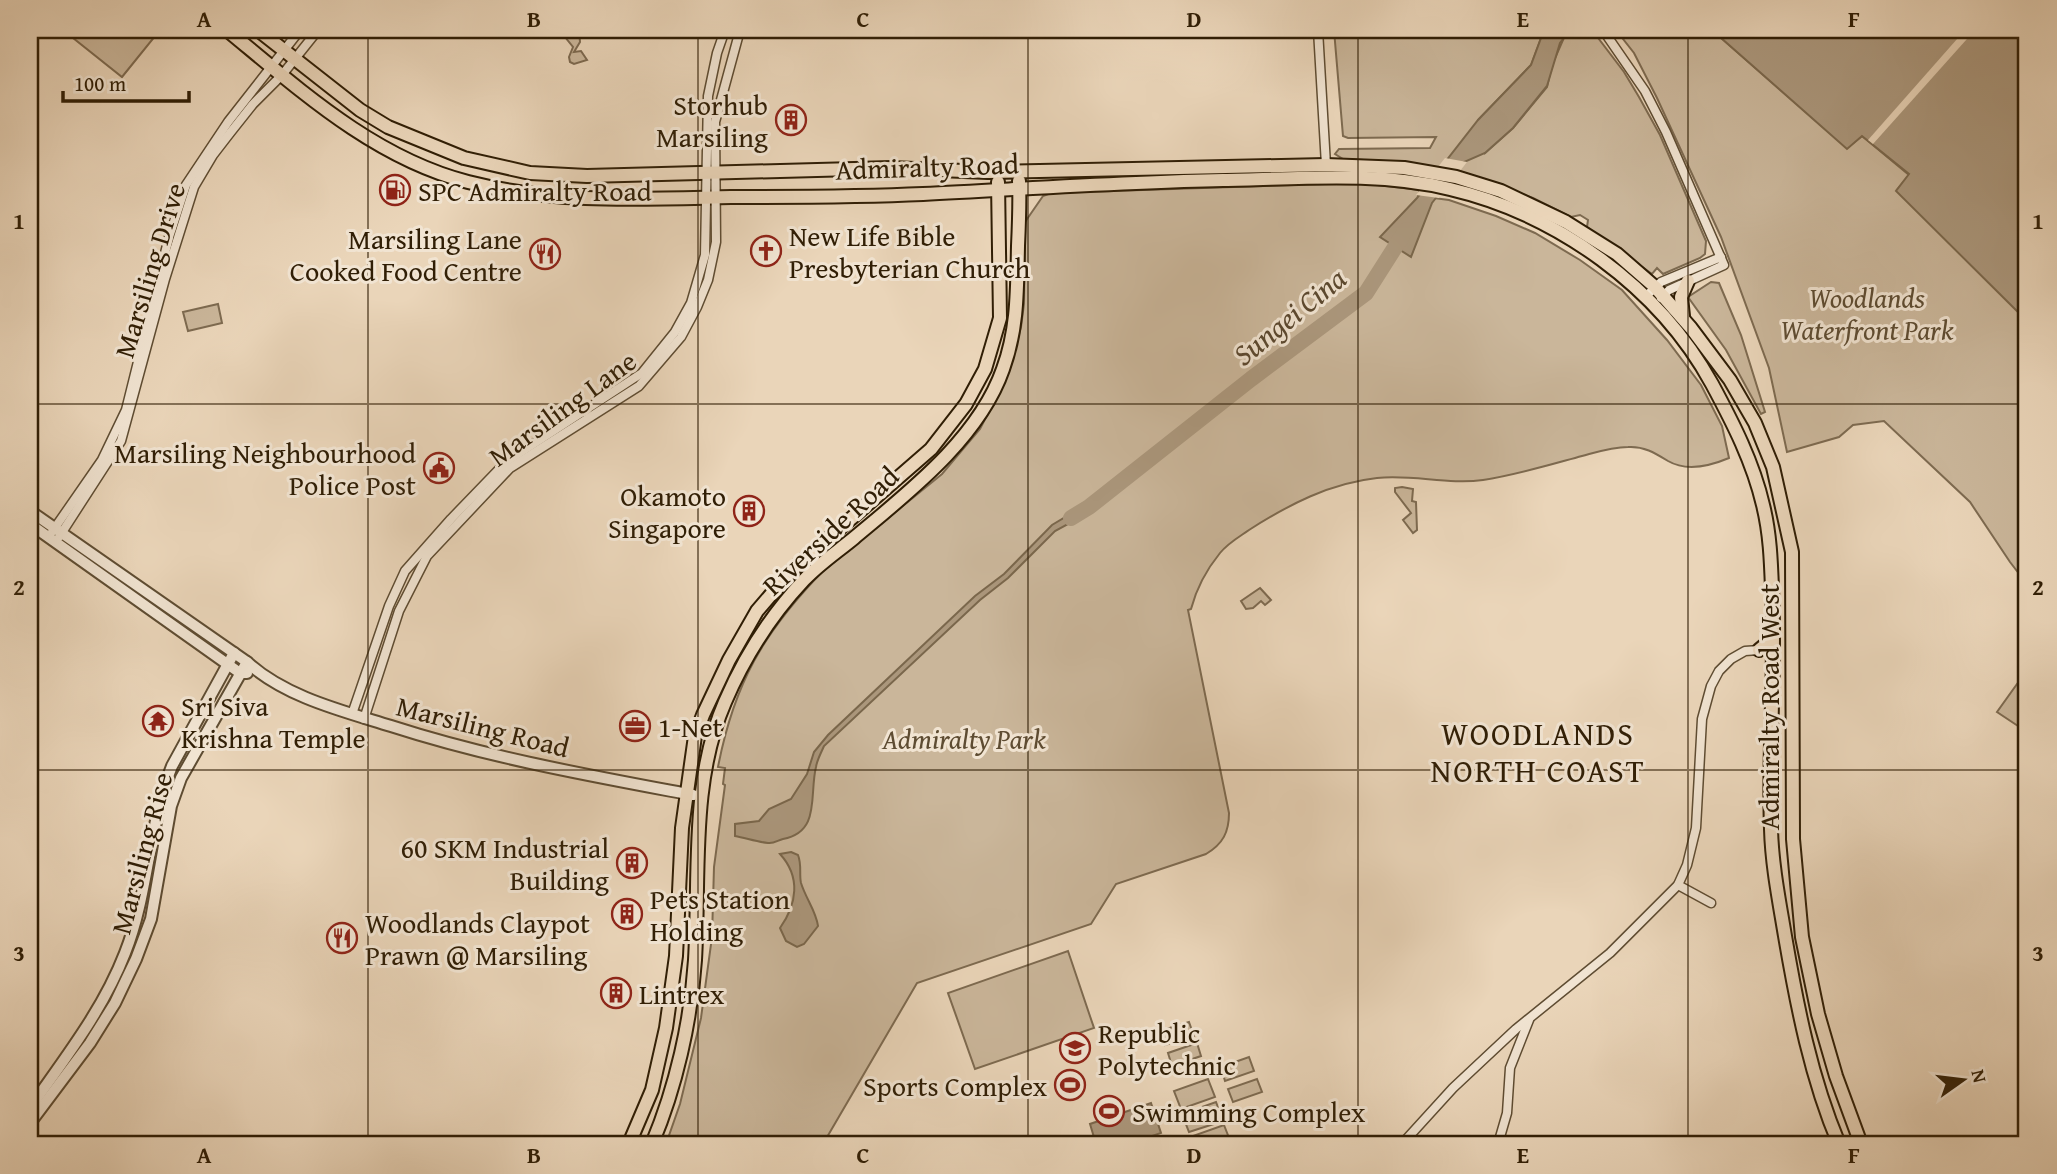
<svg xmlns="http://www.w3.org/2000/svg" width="2057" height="1174" font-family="'Gentium Book Plus',serif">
<rect width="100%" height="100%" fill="#ead5b9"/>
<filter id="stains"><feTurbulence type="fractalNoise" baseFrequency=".00286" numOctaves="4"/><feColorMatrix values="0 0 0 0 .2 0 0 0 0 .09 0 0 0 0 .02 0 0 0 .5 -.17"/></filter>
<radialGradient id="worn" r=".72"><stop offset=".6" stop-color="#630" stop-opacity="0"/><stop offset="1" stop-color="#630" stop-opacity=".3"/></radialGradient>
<!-- green -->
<g fill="#cab69a" stroke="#7d6a50" stroke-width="2">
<polygon points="63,30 160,30 122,77"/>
<polygon points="566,30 579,30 580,42 574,52 581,51 587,60 574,64 570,62 569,57 573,47 565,37"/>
<polygon points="1334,30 1544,30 1531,65 1478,120 1485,153 1513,128 1547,87 1552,65 1566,33 1570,30 1592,30 1624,72 1639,97 1660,135 1706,241 1705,254 1700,258 1663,274 1657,268 1652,274 1587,227 1588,220 1580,215 1571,217 1533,198 1462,172 1406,162 1343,159 1335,154 1339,149 1430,148 1436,137 1348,138 1343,136"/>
<polygon points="1616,30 1712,30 1847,148 1862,136 1909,175 1897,190 2027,320 2027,584 2010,562 1970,502 1884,421 1853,425 1839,437 1787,452 1769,368 1721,237 1657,98 1634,53"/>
<path d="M1327,184H1369L1420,190L1418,196L1449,200L1496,216L1535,233L1580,260L1622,290L1667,340L1701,385L1722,426L1729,458C1710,466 1687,472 1668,461C1655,453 1644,446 1628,447C1612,447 1597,452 1582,456C1549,465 1516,475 1483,480C1448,485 1412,474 1377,478C1330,483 1288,505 1249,530C1239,537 1228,543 1220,553C1207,569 1196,590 1191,609L1188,610L1229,813C1229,832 1223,844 1206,854L1116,884L1091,924L917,983L823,1144H666L680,1104L701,1018L712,937L714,867L725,785L723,784L725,768L718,767C734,684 763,633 822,572L942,474L980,429L996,398L1015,350L1021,327L1024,304L1025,222L1043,196L1051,193Z"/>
<polygon points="1711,282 1719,283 1741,335 1765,412 1761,414 1726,350 1688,297"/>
<polygon points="218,304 222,323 188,331 183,312"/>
<polygon points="1402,487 1413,489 1412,501 1416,502 1417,530 1413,533 1403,520 1411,513 1395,492 1395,488"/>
<polygon points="1260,588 1271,600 1265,605 1261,601 1253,608 1246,609 1241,601"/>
<polygon points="2027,670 2027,732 1997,712"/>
<polygon points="1068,951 1094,1028 975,1069 948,993"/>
<polygon points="1189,1022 1194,1036 1165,1045 1160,1031"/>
<polygon points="1197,1043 1201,1056 1172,1066 1168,1053"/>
<polygon points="1249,1057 1254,1071 1225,1081 1221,1067"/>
<polygon points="1208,1079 1215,1097 1181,1109 1174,1091"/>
<polygon points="1257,1079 1262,1092 1233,1102 1228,1089"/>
<polygon points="1216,1102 1223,1121 1189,1132 1182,1114"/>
<polygon points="1224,1125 1231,1143 1193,1144 1190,1137"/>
</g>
<!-- water -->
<g fill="#ab977c" stroke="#7a674c" stroke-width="2">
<polygon points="1544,30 1570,30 1560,43 1547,86 1513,128 1485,153 1464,162 1432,203 1411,257 1380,237 1417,198 1478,120 1531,65"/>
<polygon points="1712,30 2027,30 2027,321 1896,191 1909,174 1862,136 1847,149"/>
<path d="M1087,504L1092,511L1055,531L1008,578L980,600L824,746C821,753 817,760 816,767C809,795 821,832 783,839C778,840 774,844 768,843C757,842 746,838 735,836V824L759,821L769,809L791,799L807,774L814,752L828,735L975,596L1004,574L1052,525Z"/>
<path d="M791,852L798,855C802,865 799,874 801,883C806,899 816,911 818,926L804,944L797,947L786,941L780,928C797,904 801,877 780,854Z"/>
<polygon points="1151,1103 1161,1133 1129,1144 1096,1144 1090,1124"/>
</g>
<!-- pier -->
<g fill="#ead5b9">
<polygon points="1965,30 1975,30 1873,144 1868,140"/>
<polygon points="1445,158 1467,162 1439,198 1416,195"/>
</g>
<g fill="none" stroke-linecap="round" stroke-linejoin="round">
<!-- river -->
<polyline stroke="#ab977c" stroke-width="16" points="1071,518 1089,507 1251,379 1366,293 1406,230"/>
<!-- minor casing -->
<g stroke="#5e4c32" stroke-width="11">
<g id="minor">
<polyline points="1318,30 1326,165"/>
<polyline points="1603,30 1645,91 1666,132 1724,265 1669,290 1661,298"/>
<polyline points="1645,297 1661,282 1721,257"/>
<polyline points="52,532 102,460 126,410 169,237 186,185 228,122 300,30"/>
<polyline points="59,537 121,441 165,279 194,187 213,155 230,133 253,104 282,75 318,30"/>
<polyline points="352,714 389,606 405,571 451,519 506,462 642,373 675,332 691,303 705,255 708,96 717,53 725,30"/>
<polyline points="364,719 399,611 427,556 510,468 639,386 681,337 697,307 708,280 716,242 715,122 740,30"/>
<polyline points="1678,885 1711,903"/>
<polyline points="1402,1144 1453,1088 1516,1029 1610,953 1678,885 1687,865 1696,828 1702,719 1711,686 1719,671 1731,659 1745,651 1759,650"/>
<polyline points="1498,1144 1507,1113 1510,1068 1529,1020"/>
</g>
</g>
<!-- tertiary casing -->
<g stroke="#5e4c32" stroke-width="14">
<g id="tertiary">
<path d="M30,511L247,662C285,697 343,711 391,726C490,758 592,776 693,795"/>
<polyline points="30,524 240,673 247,673"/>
<path d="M30,1108C65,1058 103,1010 125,953C149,893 148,826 172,766L234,653"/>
<polyline points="30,1123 90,1043 115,1003 136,959 151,919 171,806 181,778 247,662"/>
</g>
</g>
<!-- primary casing -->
<g stroke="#301e05" stroke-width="16">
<g id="primary">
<path d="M227,30C300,90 374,158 468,182C554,204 643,199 731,197C795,197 859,197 923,194C1023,189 1122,182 1223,180C1298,179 1376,171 1450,189C1557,214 1659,287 1712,384C1733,423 1753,462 1763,505C1770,533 1771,561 1772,589C1776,669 1768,749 1771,829C1772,865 1779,900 1785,936C1797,1006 1811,1078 1839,1144"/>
<polyline points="258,30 360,110 388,127 464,158 530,173 587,176 891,168 988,172 1326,165 1404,168 1456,177 1501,191 1566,222 1617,254 1655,287 1691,328 1730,380 1755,423 1773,467 1792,552 1793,839 1802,937 1818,1014 1836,1076 1861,1144"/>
<polyline points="1683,316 1681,297 1688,281"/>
<polyline points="1759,650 1765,645 1773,631"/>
<polyline points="629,1144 652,1090 666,1028 676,956 682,828 695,736 703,715 729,660 757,611 792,570 931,449 966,404 985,369 1000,318 998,182"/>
<path d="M652,1144C676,1087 691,1021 695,960C700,875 690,782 725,702C744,658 771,615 804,580C819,564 837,552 854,538C909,492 979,438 1003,369C1018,328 1017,289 1018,246C1019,224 1020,202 1019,181"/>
</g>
</g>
<!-- minor -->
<use href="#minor" stroke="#f1e4d2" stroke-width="8"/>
<!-- tertiary -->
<use href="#tertiary" stroke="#f1e4d2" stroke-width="10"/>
<!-- primary -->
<use href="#primary" stroke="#ead5b9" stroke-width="12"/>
</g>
<!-- grid -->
<path fill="none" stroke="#301e05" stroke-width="2" stroke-opacity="0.55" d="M368,30V1144M698,30V1144M1028,30V1144M1358,30V1144M1688,30V1144M30,404H2027M30,770H2027"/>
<!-- icons -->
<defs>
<g id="building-ring" transform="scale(1.575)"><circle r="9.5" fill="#f1e4d2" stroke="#8f2418" stroke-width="1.5"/><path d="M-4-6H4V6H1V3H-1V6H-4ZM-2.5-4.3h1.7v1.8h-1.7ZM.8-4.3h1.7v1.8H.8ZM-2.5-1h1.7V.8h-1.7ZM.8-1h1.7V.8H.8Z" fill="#8f2418"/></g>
<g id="fuel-ring" transform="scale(1.575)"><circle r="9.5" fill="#f1e4d2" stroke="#8f2418" stroke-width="1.5"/><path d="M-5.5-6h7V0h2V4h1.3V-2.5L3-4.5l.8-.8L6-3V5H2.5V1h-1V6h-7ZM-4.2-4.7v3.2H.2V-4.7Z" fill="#8f2418"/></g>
<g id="church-ring" transform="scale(1.575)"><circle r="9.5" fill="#f1e4d2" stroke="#8f2418" stroke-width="1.5"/><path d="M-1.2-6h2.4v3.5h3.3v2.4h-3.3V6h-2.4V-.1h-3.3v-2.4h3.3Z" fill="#8f2418"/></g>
<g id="restaurant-ring" transform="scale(1.575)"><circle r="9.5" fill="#f1e4d2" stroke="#8f2418" stroke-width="1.5"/><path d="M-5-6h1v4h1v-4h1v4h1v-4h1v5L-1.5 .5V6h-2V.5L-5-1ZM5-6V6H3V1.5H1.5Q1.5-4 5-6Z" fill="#8f2418"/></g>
<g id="civic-ring" transform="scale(1.575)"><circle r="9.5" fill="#f1e4d2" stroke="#8f2418" stroke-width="1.5"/><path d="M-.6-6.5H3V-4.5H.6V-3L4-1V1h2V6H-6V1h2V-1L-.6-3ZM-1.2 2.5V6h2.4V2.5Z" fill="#8f2418"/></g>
<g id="temple-ring" transform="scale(1.575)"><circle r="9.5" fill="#f1e4d2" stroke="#8f2418" stroke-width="1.5"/><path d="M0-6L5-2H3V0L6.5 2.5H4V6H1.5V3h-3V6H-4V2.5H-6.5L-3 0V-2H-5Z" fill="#8f2418"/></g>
<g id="office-ring" transform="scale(1.575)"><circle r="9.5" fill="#f1e4d2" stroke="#8f2418" stroke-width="1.5"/><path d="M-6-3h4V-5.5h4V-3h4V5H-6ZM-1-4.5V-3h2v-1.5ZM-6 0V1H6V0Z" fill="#8f2418"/></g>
<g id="university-ring" transform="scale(1.575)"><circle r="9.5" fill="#f1e4d2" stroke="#8f2418" stroke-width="1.5"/><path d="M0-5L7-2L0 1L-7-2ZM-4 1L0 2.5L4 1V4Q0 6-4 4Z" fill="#8f2418"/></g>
<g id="stadium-ring" transform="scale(1.575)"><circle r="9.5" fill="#f1e4d2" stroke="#8f2418" stroke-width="1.5"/><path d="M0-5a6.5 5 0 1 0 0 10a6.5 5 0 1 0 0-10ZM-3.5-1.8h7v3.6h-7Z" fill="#8f2418"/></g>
</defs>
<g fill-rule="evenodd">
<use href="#building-ring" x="791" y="120"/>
<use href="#fuel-ring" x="395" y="190"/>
<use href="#church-ring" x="766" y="251"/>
<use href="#restaurant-ring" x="545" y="254"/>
<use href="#civic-ring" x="439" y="468"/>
<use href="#building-ring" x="749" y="511"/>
<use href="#temple-ring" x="158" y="721"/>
<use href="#office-ring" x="635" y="726"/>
<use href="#building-ring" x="632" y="863"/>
<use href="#building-ring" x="627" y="914"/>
<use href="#restaurant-ring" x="342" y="938"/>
<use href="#building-ring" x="616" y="993"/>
<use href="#university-ring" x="1075" y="1048"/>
<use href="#stadium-ring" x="1070" y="1085"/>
<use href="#stadium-ring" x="1109" y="1111"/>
</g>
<g text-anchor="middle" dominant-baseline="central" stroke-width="6" stroke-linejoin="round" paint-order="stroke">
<!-- poi labels -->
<g font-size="28" fill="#301e05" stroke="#f1e4d2" text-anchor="start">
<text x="768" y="104" text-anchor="end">Storhub<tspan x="768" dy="32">Marsiling</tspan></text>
<text x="418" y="190">SPC Admiralty Road</text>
<text x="789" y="235">New Life Bible<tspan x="789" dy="32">Presbyterian Church</tspan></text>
<text x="522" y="238" text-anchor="end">Marsiling Lane<tspan x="522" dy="32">Cooked Food Centre</tspan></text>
<text x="416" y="452" text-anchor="end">Marsiling Neighbourhood<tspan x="416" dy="32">Police Post</tspan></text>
<text x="726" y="495" text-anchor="end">Okamoto<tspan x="726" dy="32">Singapore</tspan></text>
<text x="181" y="705">Sri Siva<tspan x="181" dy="32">Krishna Temple</tspan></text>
<text x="658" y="726">1-Net</text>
<text x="609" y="847" text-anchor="end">60 SKM Industrial<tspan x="609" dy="32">Building</tspan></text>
<text x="650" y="898">Pets Station<tspan x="650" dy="32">Holding</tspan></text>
<text x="365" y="922">Woodlands Claypot<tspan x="365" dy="32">Prawn @ Marsiling</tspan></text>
<text x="639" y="993">Lintrex</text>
<text x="1098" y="1032">Republic<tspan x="1098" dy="32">Polytechnic</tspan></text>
<text x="1047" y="1085" text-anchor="end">Sports Complex</text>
<text x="1132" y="1111">Swimming Complex</text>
</g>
<!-- street labels -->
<g font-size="28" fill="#301e05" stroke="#f1e4d2">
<text transform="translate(927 166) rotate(-2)">Admiralty Road</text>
<text transform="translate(149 270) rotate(-73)">Marsiling Drive</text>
<text transform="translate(562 408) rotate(-36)">Marsiling Lane</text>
<text transform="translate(830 530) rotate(-43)">Riverside Road</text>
<text transform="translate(1768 707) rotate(-90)">Admiralty Road West</text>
<text transform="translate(483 726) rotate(14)">Marsiling Road</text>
<text transform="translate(141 853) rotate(-75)">Marsiling Rise</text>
</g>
<!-- park labels -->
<g font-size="28" font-style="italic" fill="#5e4c32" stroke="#f1e4d2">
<text x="1867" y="297">Woodlands<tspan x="1867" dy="32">Waterfront Park</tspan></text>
<text x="964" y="738">Admiralty Park</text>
</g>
<!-- water labels -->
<g font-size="30" font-style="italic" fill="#5b482f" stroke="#f1e4d2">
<text transform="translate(1289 316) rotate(-39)">Sungei Cina</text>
</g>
<!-- quarter labels -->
<g font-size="32" letter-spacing="2" fill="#301e05" stroke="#f1e4d2">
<text x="1538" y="733">WOODLANDS<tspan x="1538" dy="37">NORTH COAST</tspan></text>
</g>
</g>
<!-- margin -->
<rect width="2057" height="1174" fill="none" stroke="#ead5b9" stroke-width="77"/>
<!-- north arrow -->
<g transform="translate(1963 1080) rotate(76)" stroke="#f1e4d2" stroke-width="5" paint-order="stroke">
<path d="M0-5L12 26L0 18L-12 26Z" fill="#301e05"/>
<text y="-10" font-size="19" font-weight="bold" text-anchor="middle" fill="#301e05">N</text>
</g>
<!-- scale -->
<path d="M63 91v10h126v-10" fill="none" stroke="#301e05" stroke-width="3.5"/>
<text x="74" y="91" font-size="21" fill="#301e05" stroke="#f1e4d2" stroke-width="5" paint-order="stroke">100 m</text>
<rect x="38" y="38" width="1980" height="1098" fill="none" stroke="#301e05" stroke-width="2.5"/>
<g font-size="23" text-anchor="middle" font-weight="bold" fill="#301e05">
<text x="204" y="27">A</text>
<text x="534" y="27">B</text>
<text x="863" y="27">C</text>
<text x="1194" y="27">D</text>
<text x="1523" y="27">E</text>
<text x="1854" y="27">F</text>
<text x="19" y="229">1</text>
<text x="2038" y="229">1</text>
<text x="19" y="595">2</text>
<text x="2038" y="595">2</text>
<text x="19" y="961">3</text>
<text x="2038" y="961">3</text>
<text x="204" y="1163">A</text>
<text x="534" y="1163">B</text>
<text x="863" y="1163">C</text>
<text x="1194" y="1163">D</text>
<text x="1523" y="1163">E</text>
<text x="1854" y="1163">F</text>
</g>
<rect width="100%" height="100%" filter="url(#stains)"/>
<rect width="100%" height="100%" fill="url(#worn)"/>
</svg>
